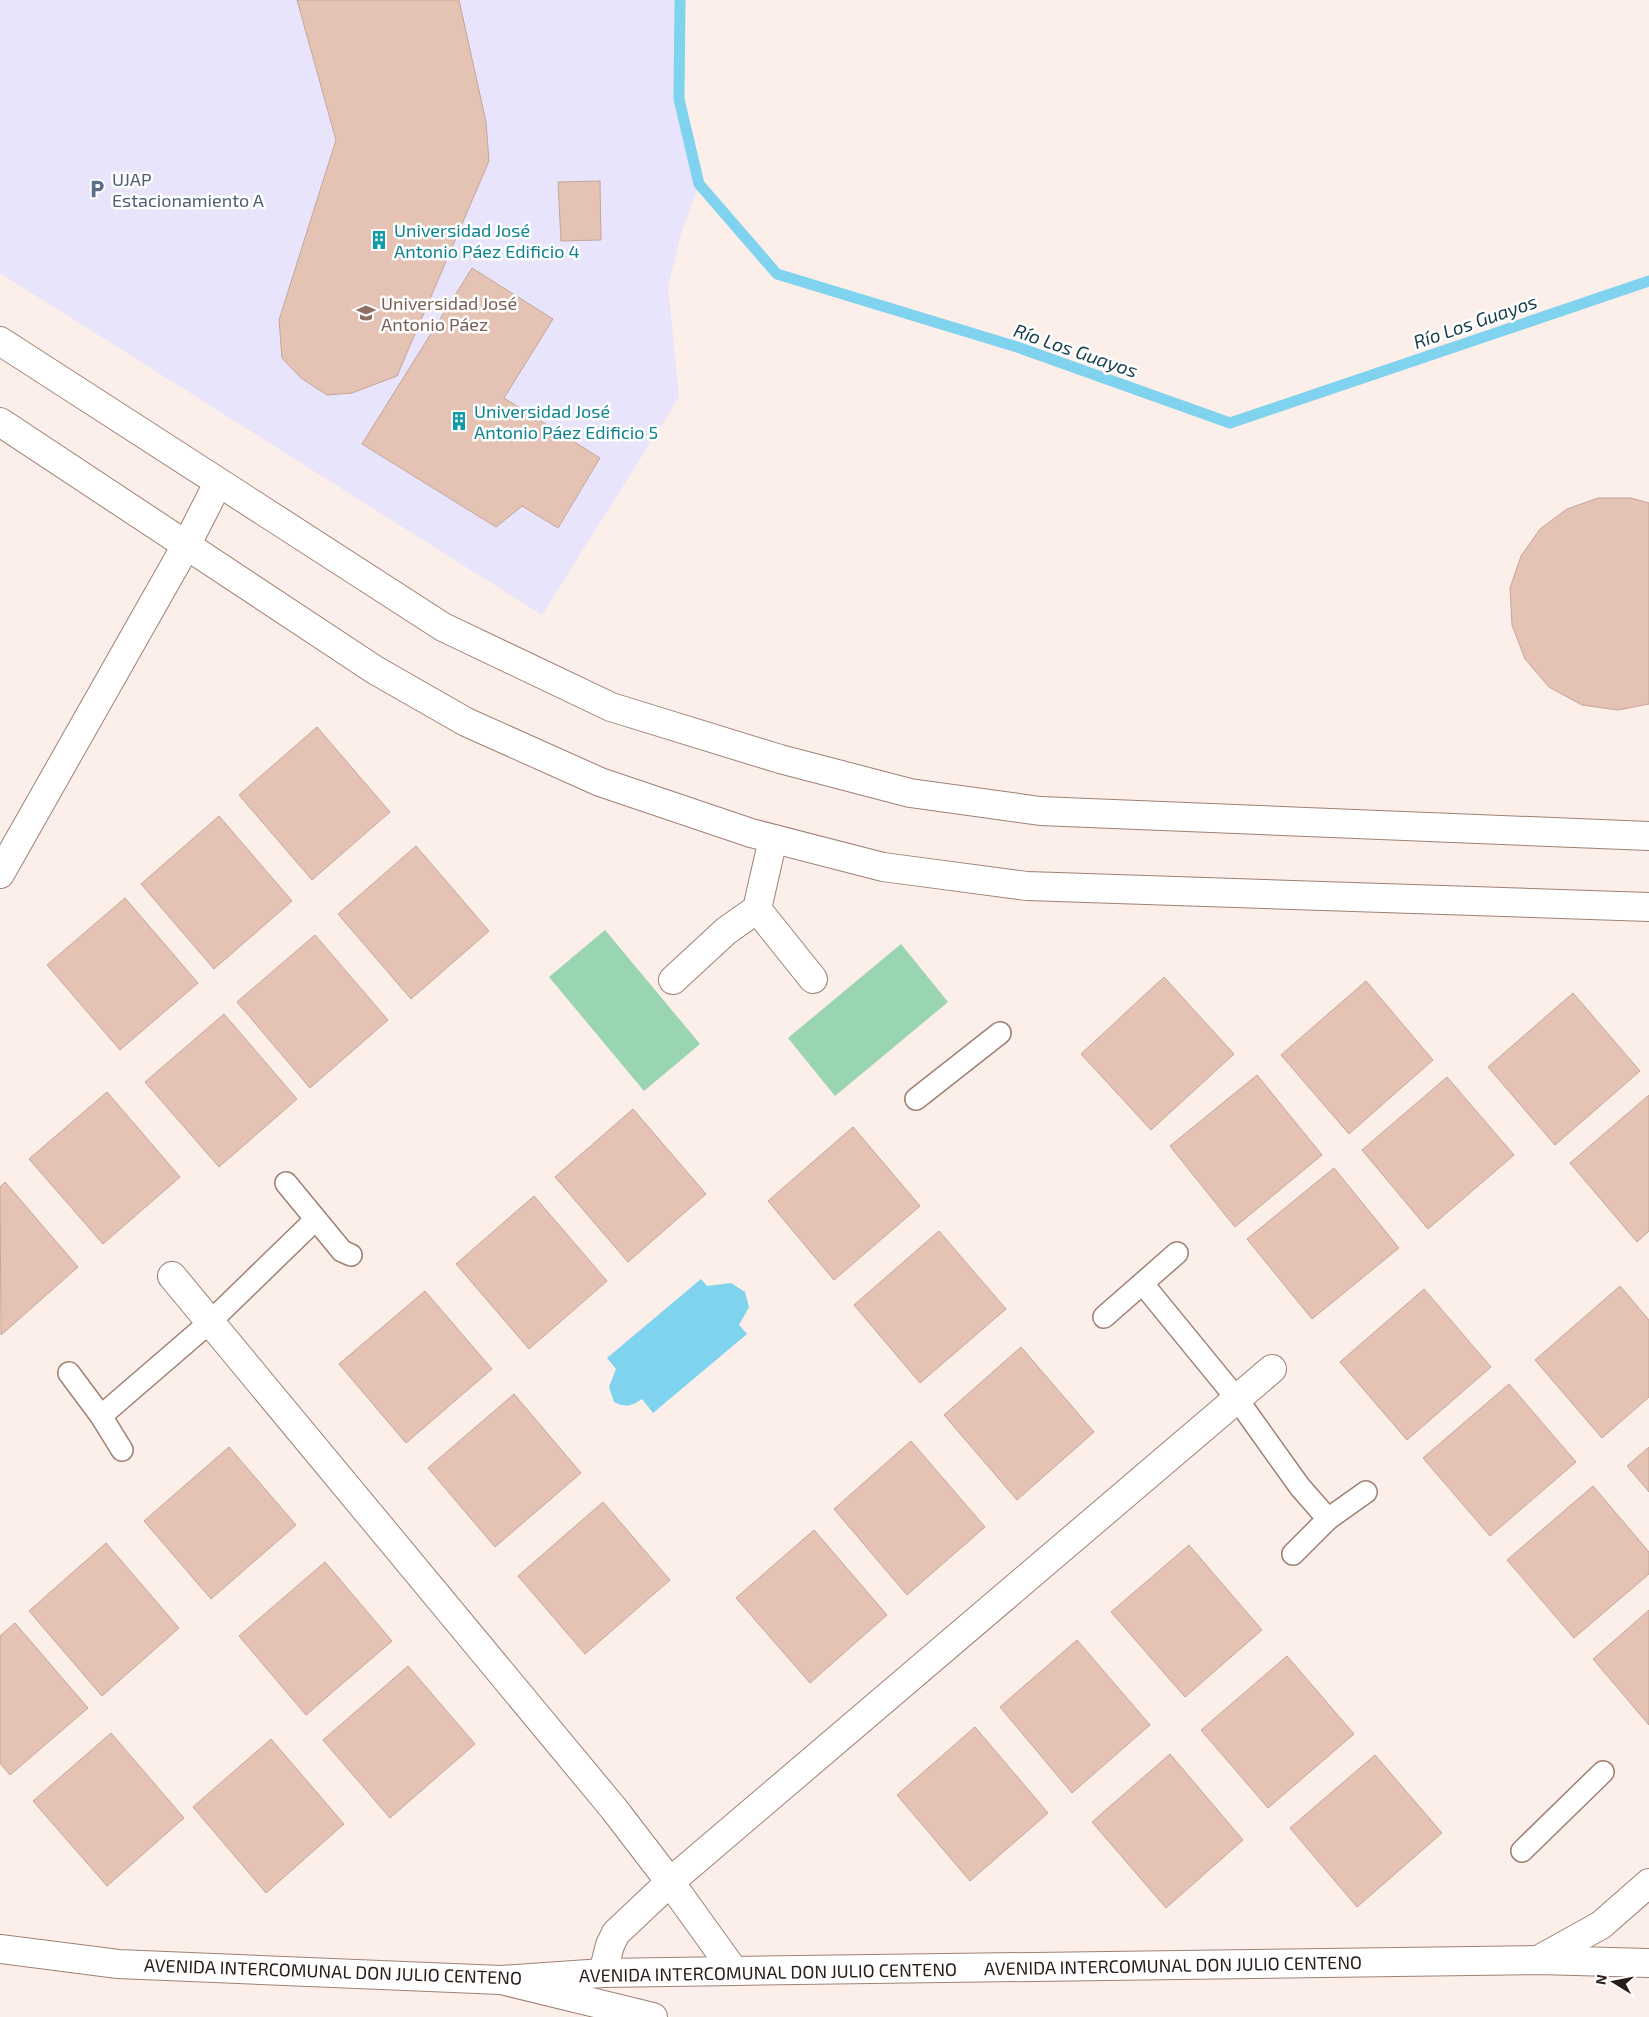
<svg xmlns="http://www.w3.org/2000/svg" width="1649" height="2017" font-family="'Exo 2',sans-serif">
<rect width="100%" height="100%" fill="#fceee8"/>
<!-- education -->
<polygon fill="#e7e4fb" points="0,0 674,0 679,99 699,184 681,234 668,287 679,397 542,615 0,273"/>
<!-- green -->
<g fill="#98d5b0">
<polygon points="605,930 700,1044 644,1091 549,977"/>
<polygon points="901,944 948,1002 835,1096 788,1038"/>
</g>
<!-- water -->
<path fill="#80d3ef" d="M701,1279L707,1286L731,1283L745,1292L749,1307L739,1325L747,1334L653,1413L642,1399C632,1406 626,1408 614,1402L609,1387L616,1369L607,1358Z"/>
<g fill="none" stroke-linecap="round" stroke-linejoin="round">
<!-- stream -->
<polyline stroke="#80d3ef" stroke-width="11" points="680,0 679,99 699,184 777,274 1017,347 1230,423 1649,281"/>
</g>
<!-- building -->
<g fill="#e4c3b4" stroke="#c5a697">
<polygon points="297,0 459,0 486,122 489,161 397,376 352,393 327,395 301,378 282,358 279,320 336,140"/>
<polygon points="600,181 601,240 561,241 558,182"/>
<polygon points="472,268 553,319 504,398 600,458 558,528 522,506 496,527 362,444"/>
<polygon points="1598,498 1631,498 1649,503 1649,704 1618,710 1582,705 1549,687 1525,659 1512,625 1510,588 1521,556 1540,529 1567,509"/>
<polygon points="317,727 390,812 312,880 239,795"/>
<polygon points="219,816 292,901 214,969 141,884"/>
<polygon points="416,846 489,931 411,999 338,914"/>
<polygon points="125,898 198,983 120,1050 47,965"/>
<polygon points="315,935 388,1020 310,1088 237,1002"/>
<polygon points="1164,977 1234,1054 1151,1130 1081,1054"/>
<polygon points="1366,981 1433,1060 1349,1134 1281,1055"/>
<polygon points="1573,993 1640,1071 1555,1145 1488,1067"/>
<polygon points="224,1014 297,1099 219,1167 145,1082"/>
<polygon points="1257,1075 1322,1155 1235,1227 1170,1146"/>
<polygon points="1447,1077 1514,1155 1428,1229 1362,1150"/>
<polygon points="107,1092 180,1177 103,1244 29,1159"/>
<polygon points="1649,1095 1649,1231 1637,1242 1570,1163"/>
<polygon points="633,1109 706,1194 628,1262 555,1177"/>
<polygon points="853,1127 920,1206 834,1280 768,1201"/>
<polygon points="1334,1168 1399,1248 1312,1319 1247,1239"/>
<polygon points="5,1182 78,1267 1,1335 0,1187"/>
<polygon points="534,1196 607,1281 529,1349 456,1264"/>
<polygon points="939,1231 1006,1309 920,1383 854,1305"/>
<polygon points="1620,1286 1649,1320 1649,1397 1602,1438 1535,1360"/>
<polygon points="1424,1289 1491,1367 1407,1440 1340,1362"/>
<polygon points="425,1291 492,1369 406,1443 339,1364"/>
<polygon points="1021,1347 1094,1432 1017,1500 944,1415"/>
<polygon points="1509,1384 1576,1462 1490,1536 1423,1458"/>
<polygon points="514,1394 581,1473 495,1547 428,1468"/>
<polygon points="911,1441 985,1527 907,1595 834,1509"/>
<polygon points="229,1447 296,1525 211,1599 144,1521"/>
<polygon points="1649,1447 1649,1492 1627,1466"/>
<polygon points="1593,1486 1649,1552 1649,1574 1574,1638 1507,1560"/>
<polygon points="603,1502 670,1580 585,1654 518,1576"/>
<polygon points="814,1530 887,1615 810,1683 736,1598"/>
<polygon points="106,1543 179,1628 102,1696 29,1611"/>
<polygon points="1189,1545 1262,1630 1185,1697 1111,1612"/>
<polygon points="325,1562 392,1641 306,1715 239,1636"/>
<polygon points="1649,1610 1649,1725 1593,1659"/>
<polygon points="15,1623 88,1708 10,1775 0,1763 0,1636"/>
<polygon points="1077,1640 1150,1725 1072,1793 1000,1707"/>
<polygon points="1287,1656 1354,1734 1268,1808 1201,1730"/>
<polygon points="408,1666 475,1744 390,1818 323,1740"/>
<polygon points="975,1727 1048,1813 970,1881 897,1795"/>
<polygon points="111,1733 184,1818 107,1886 33,1801"/>
<polygon points="271,1739 344,1824 266,1893 193,1807"/>
<polygon points="1170,1754 1243,1840 1166,1908 1092,1822"/>
<polygon points="1375,1755 1442,1833 1357,1907 1290,1828"/>
</g>
<g fill="none" stroke-linecap="round" stroke-linejoin="round">
<!-- service casing -->
<g stroke="#9f8172" stroke-width="24">
<g id="service">
<polyline points="916,1099 1000,1033"/>
<polyline points="286,1183 342,1251 351,1255"/>
<polyline points="1143,1284 1237,1399 1300,1487 1328,1519"/>
<polyline points="1104,1317 1177,1253"/>
<polyline points="69,1373 101,1416 122,1450"/>
<polyline points="101,1416 210,1322 315,1220"/>
<polyline points="1293,1554 1328,1519 1366,1492"/>
<polyline points="1522,1851 1603,1772"/>
</g>
</g>
<!-- minor casing -->
<g stroke="#9f8172" stroke-width="30">
<g id="minor">
<polyline points="0,341 443,627 611,707 780,759 910,793 1040,811 1649,836"/>
<polyline points="0,422 375,670 466,722 600,782 751,833 883,867 1027,886 1649,907"/>
<polyline points="0,874 187,544 218,483"/>
<polyline points="757,909 813,979"/>
<polyline points="673,980 726,931 757,909 773,839"/>
<polyline points="172,1276 614,1809 670,1882 734,1971"/>
<polyline points="0,1949 118,1964 501,1980 603,1973 734,1971 1538,1960 1649,1963"/>
<polyline points="1538,1960 1601,1925 1649,1883"/>
<polyline points="603,1973 610,1945 616,1933 670,1882 1272,1369"/>
</g>
</g>
<!-- primary casing -->
<g stroke="#9f8172" stroke-width="30">
<polyline id="primary" points="501,1980 653,2017"/>
</g>
<!-- service -->
<use href="#service" stroke="#fff" stroke-width="21"/>
<!-- minor -->
<use href="#minor" stroke="#fff" stroke-width="28"/>
<!-- primary -->
<use href="#primary" stroke="#fff" stroke-width="28"/>
</g>
<!-- icons -->
<defs>
<g id="parking-bare" transform="scale(1.5)"><path d="M-3.5-5.5H1a3.5 3.5 0 0 1 0 7H-1V5.5H-3.5ZM-1-3.4V-.6H.8a1.4 1.4 0 0 0 0-2.8Z" fill="#5c6f8a" stroke="#fff" stroke-width="2.5" paint-order="stroke"/></g>
<g id="building-bare" transform="scale(1.5)"><path d="M-4-6H4V6H1V3H-1V6H-4ZM-2.5-4.3h1.7v1.8h-1.7ZM.8-4.3h1.7v1.8H.8ZM-2.5-1h1.7V.8h-1.7ZM.8-1h1.7V.8H.8Z" fill="#0f9aa8" stroke="#fff" stroke-width="2.5" paint-order="stroke"/></g>
<g id="university-bare" transform="scale(1.5)"><path d="M0-5L7-2L0 1L-7-2ZM-4 1L0 2.5L4 1V4Q0 6-4 4Z" fill="#8d6e63" stroke="#fff" stroke-width="2.5" paint-order="stroke"/></g>
</defs>
<g fill-rule="evenodd">
<use href="#parking-bare" x="97" y="189"/>
<use href="#building-bare" x="379" y="240"/>
<use href="#university-bare" x="366" y="313"/>
<use href="#building-bare" x="459" y="421"/>
</g>
<g text-anchor="middle" dominant-baseline="central" stroke-width="5" stroke-linejoin="round" paint-order="stroke">
<!-- service labels -->
<g font-size="18" fill="#4e5e75" stroke="#fff" text-anchor="start">
<text x="112" y="179">UJAP<tspan x="112" dy="21">Estacionamiento A</tspan></text>
</g>
<!-- culture labels -->
<g font-size="18" fill="#0d838f" stroke="#fff" text-anchor="start">
<text x="394" y="230">Universidad José<tspan x="394" dy="21">Antonio Páez Edificio 4</tspan></text>
<text x="474" y="411">Universidad José<tspan x="474" dy="21">Antonio Páez Edificio 5</tspan></text>
</g>
<!-- education labels -->
<g font-size="18" fill="#785e54" stroke="#fff" text-anchor="start">
<text x="381" y="303">Universidad José<tspan x="381" dy="21">Antonio Páez</tspan></text>
</g>
<!-- street labels -->
<g font-size="18" fill="#281c16" stroke="#fff">
<text transform="translate(1173 1965) rotate(-1)">AVENIDA INTERCOMUNAL DON JULIO CENTENO</text>
<text transform="translate(333 1971) rotate(2)">AVENIDA INTERCOMUNAL DON JULIO CENTENO</text>
<text transform="translate(768 1972) rotate(-1)">AVENIDA INTERCOMUNAL DON JULIO CENTENO</text>
</g>
<!-- water labels -->
<g font-size="19" font-style="italic" fill="#1a404d" stroke="#fff">
<text transform="translate(1475 321) rotate(-19)">Río Los Guayos</text>
<text transform="translate(1076 350) rotate(19)">Río Los Guayos</text>
</g>
</g>
<!-- north arrow -->
<g transform="translate(1614 1982) rotate(280)" stroke="#ffffff" stroke-width="4" paint-order="stroke">
<path d="M0-4L9 19L0 12L-9 19Z" fill="#281c16"/>
<text y="-8" font-size="14" font-weight="bold" text-anchor="middle" fill="#281c16">N</text>
</g>
</svg>
